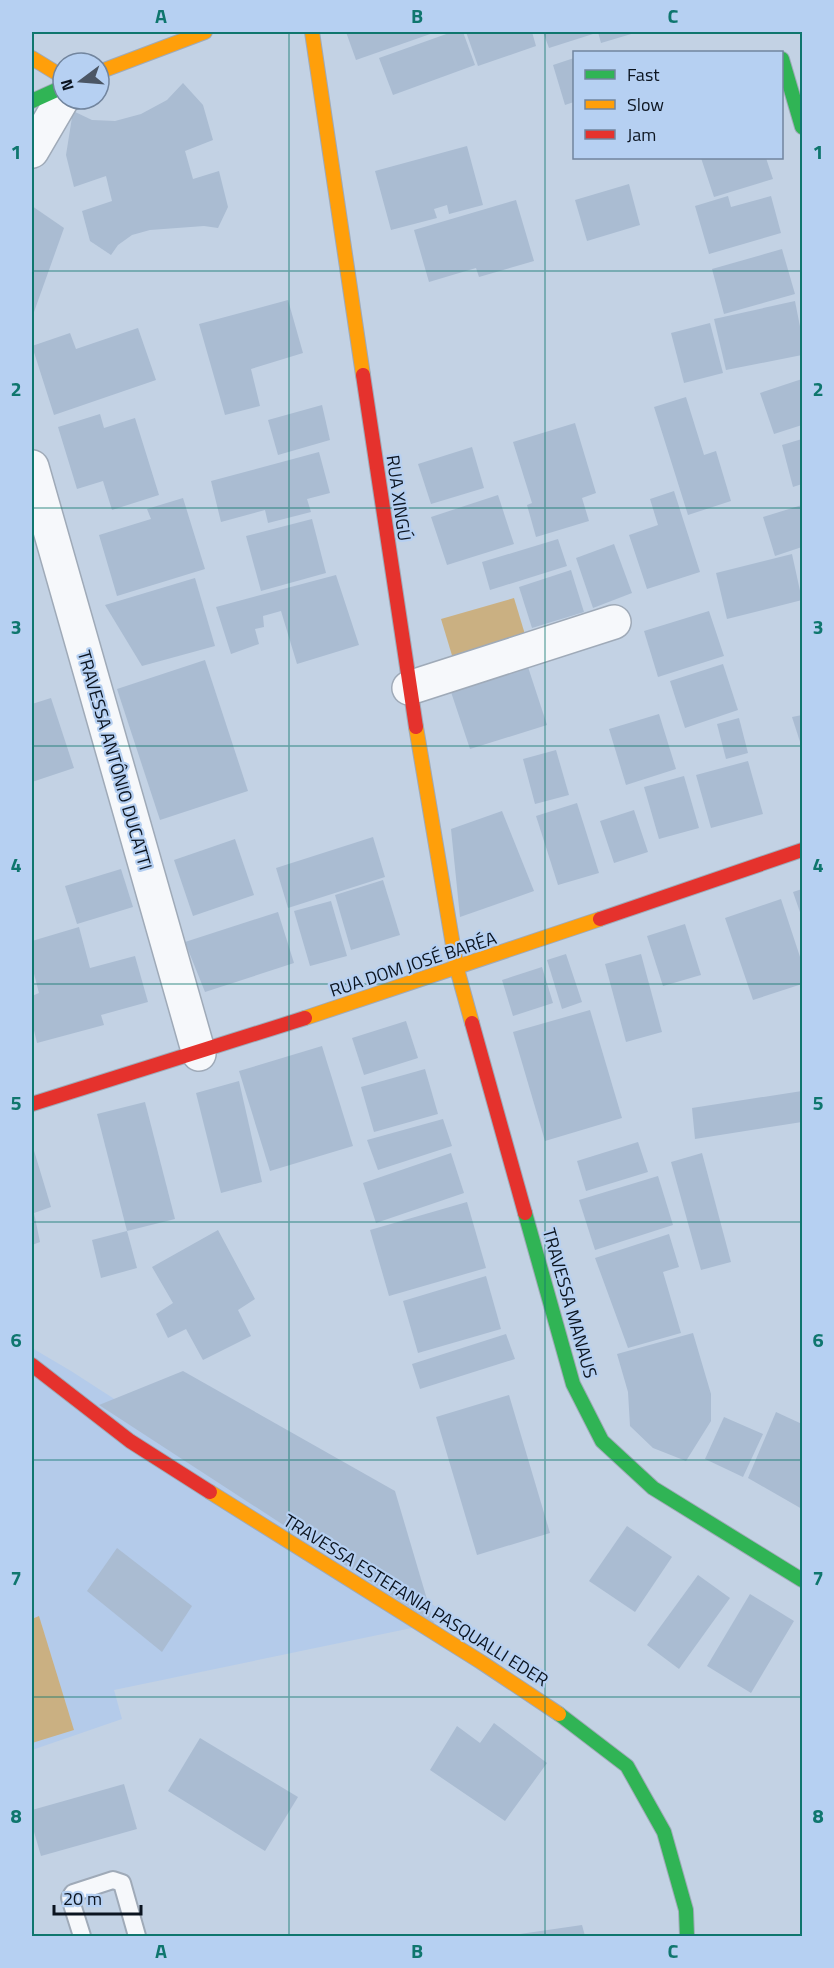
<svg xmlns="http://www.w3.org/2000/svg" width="834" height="1968" font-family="'Titillium Web',sans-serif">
<rect width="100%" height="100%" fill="#c3d2e4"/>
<!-- built -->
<polygon fill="#b4cbea" points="32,1348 71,1371 455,1619 114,1690 122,1719 32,1750"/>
<!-- green -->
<g fill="#cab082">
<polygon points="514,598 527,641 454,662 441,619"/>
<polygon points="39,1616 74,1730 32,1743 32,1619"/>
</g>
<!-- building -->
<g fill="#aabcd2">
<polygon points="346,32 436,32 356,60"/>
<polygon points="452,32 463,32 475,65 393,95 379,58"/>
<polygon points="466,32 532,32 536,46 478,66"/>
<polygon points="543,32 592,32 593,34 549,48"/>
<polygon points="598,32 638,32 601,43"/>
<polygon points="574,58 574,102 565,105 553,65"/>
<polygon points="183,83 203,105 213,140 185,151 193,179 219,171 228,207 218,228 204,226 150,230 132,235 118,245 111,255 90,241 82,211 112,201 106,176 74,187 66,155 73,111 92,120 115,121 141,114 167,100"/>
<polygon points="467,146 483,205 449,214 447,205 434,209 437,218 391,230 375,171"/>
<polygon points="701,158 766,158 773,179 714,197"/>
<polygon points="629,184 640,225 587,241 575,200"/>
<polygon points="728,196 731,207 771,196 781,233 709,254 695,206"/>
<polygon points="516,200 534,261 479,277 476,268 429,282 414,230"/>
<polygon points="32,206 64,228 34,312 32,310"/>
<polygon points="782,249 795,294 724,314 712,269"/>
<polygon points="288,300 303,353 251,369 260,406 225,415 199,324"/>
<polygon points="795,301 802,337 802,355 726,370 714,319"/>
<polygon points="710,323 723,373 684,383 671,333"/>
<polygon points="138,328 156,380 54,415 32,346 70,333 76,349"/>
<polygon points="802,379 802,425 774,434 760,393"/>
<polygon points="686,397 704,455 716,451 731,501 688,515 654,407"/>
<polygon points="322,405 330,440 278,455 268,420"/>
<polygon points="100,414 104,428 135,418 159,495 112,510 103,481 77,489 58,427"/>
<polygon points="575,423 596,493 582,498 589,521 536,537 527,505 532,503 513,442"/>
<polygon points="802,439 802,484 793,487 782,445"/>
<polygon points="472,447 484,488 431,504 418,464"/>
<polygon points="319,452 330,493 307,499 311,512 268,523 265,510 221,522 211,481"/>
<polygon points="674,491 700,572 647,589 629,535 658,525 650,499"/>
<polygon points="498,495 514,544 447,565 431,517"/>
<polygon points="183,498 205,569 117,596 99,535 151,519 147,509"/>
<polygon points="802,505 802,547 775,556 763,517"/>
<polygon points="312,519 326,573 261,591 246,536"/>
<polygon points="558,539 567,566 490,590 482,562"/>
<polygon points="614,544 632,593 593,608 576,558"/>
<polygon points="792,554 802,600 727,619 716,573"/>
<polygon points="571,570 584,612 532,628 519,587"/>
<polygon points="336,575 359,645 297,664 281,611 263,616 264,627 255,629 259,644 231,654 216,607"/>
<polygon points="195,578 215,646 142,666 105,605"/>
<polygon points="709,611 724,656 658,677 644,631"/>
<polygon points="205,660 248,791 160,820 117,689"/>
<polygon points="526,661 547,725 470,749 449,686"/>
<polygon points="723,664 738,710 685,728 670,681"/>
<polygon points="51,698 74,768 32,782 32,704"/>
<polygon points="659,714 676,769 626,785 609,729"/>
<polygon points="802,715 802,748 792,717"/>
<polygon points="739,718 748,753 726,759 717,724"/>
<polygon points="556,750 569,795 535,804 523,759"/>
<polygon points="748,761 763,814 711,828 696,775"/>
<polygon points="684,776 699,828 659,839 644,787"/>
<polygon points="577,803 599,873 558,885 536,816"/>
<polygon points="634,810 648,852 614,863 600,821"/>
<polygon points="502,811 534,891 460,917 451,829"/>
<polygon points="373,837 385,877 288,908 276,868"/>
<polygon points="235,839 254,895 193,916 174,860"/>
<polygon points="121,869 133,907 77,924 65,886"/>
<polygon points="383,880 400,935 351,950 335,895"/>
<polygon points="802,889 802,918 793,892"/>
<polygon points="781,899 802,963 802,984 753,1000 725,918"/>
<polygon points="331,901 347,956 310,966 294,911"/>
<polygon points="278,912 294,963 205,992 185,942"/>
<polygon points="685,924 701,975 663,986 647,936"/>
<polygon points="79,927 90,968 135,956 148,1002 101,1015 104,1025 37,1043 32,1022 32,996 39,993 32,966 32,941"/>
<polygon points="566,954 582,1002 562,1009 547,960"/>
<polygon points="641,954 662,1032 626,1042 605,964"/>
<polygon points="542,967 553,1003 513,1016 502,980"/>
<polygon points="590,1010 622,1118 545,1141 513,1032"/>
<polygon points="406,1021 418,1058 364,1075 352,1038"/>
<polygon points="322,1046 353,1146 270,1171 239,1071"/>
<polygon points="425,1069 438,1114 374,1132 361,1087"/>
<polygon points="239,1081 262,1182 221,1193 196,1093"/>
<polygon points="802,1091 802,1122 695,1139 692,1108"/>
<polygon points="145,1102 175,1219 127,1231 97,1114"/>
<polygon points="443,1119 452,1146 378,1170 367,1140"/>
<polygon points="638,1142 648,1172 586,1191 577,1161"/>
<polygon points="32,1144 51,1207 34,1213 40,1242 32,1245"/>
<polygon points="451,1153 464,1193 376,1223 363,1183"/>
<polygon points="702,1153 731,1262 701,1270 671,1162"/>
<polygon points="658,1176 673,1225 595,1250 579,1200"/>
<polygon points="467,1202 486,1268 389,1296 370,1230"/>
<polygon points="218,1230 255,1299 238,1310 251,1336 203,1360 186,1329 168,1338 156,1314 173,1303 152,1267"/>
<polygon points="127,1231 137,1268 101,1278 92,1240"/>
<polygon points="669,1234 679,1267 663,1272 681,1333 628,1348 595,1258"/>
<polygon points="486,1276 501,1329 418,1353 403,1301"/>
<polygon points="693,1333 711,1394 711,1421 686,1461 653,1448 630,1426 628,1392 617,1354"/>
<polygon points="506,1334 515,1359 420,1389 412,1364"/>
<polygon points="183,1371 395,1491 434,1623 99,1405"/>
<polygon points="509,1395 550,1533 477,1555 436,1417"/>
<polygon points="776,1412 802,1424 802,1509 748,1478"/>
<polygon points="724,1417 763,1434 743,1477 705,1459"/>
<polygon points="627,1526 672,1557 635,1612 589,1581"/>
<polygon points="117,1548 192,1606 162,1652 87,1591"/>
<polygon points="698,1575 730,1598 679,1669 647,1645"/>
<polygon points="750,1594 794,1621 751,1693 707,1666"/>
<polygon points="494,1723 547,1763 505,1821 430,1770 457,1726 480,1743"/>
<polygon points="200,1738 298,1797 265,1851 168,1791"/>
<polygon points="124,1784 137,1829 41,1856 32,1825 32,1810"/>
<polygon points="582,1925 585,1936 513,1936 513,1935"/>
</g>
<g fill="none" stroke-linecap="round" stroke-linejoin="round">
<!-- lane casing -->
<g stroke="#9faab8" stroke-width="20">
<polyline id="lane" points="82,1936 70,1898 73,1893 113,1880 122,1883 137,1936"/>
</g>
<!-- street casing -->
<g stroke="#9faab8" stroke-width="36">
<g id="street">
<polyline points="32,151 63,98"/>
<polyline points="32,467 199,1054"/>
<polyline points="409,688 614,622"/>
</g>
</g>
<!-- fast casing -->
<g stroke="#9faab8" stroke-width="16">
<g id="fast">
<polyline points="782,59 802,127"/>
<polyline points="32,101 63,87"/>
<polyline points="525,1213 573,1384 602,1441 653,1488 802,1580"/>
<polyline points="559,1714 627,1766 664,1832 686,1910 687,1936"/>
</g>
</g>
<!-- slow casing -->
<g stroke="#9faab8" stroke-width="16">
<g id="slow">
<polyline points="312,32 363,375"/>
<polyline points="32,58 63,77"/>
<polyline points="99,72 205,32"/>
<polyline points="416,727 457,969 472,1023"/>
<polyline points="305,1018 600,919"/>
<polyline points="210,1492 481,1662 559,1714"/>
</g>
</g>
<!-- jam casing -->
<g stroke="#9faab8" stroke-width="16">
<g id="jam">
<polyline points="363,375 416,727"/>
<polyline points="600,919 802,850"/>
<polyline points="472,1023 525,1213"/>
<polyline points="32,1104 305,1018"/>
<polyline points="32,1365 130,1441 210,1492"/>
</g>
</g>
<!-- lane -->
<use href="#lane" stroke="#f6f8fb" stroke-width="16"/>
<!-- street -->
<use href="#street" stroke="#f6f8fb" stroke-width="33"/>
<!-- fast -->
<use href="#fast" stroke="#30b455" stroke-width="14"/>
<!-- slow -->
<use href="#slow" stroke="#ff9f0a" stroke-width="14"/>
<!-- jam -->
<use href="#jam" stroke="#e5322d" stroke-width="14"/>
</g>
<!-- grid -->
<path fill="none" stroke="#0f766e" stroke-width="1.5" stroke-opacity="0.55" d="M289,32V1936M545,32V1936M32,271H802M32,508H802M32,746H802M32,984H802M32,1222H802M32,1460H802M32,1697H802"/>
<g text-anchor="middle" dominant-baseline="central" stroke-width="4.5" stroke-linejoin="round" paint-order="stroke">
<!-- street labels -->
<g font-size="18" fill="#0b1420" stroke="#b6d0f2">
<text transform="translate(399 498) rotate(82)">RUA XINGÚ</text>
<text transform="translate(115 760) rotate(74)">TRAVESSA ANTÔNIO DUCATTI</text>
<text transform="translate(413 964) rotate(-18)">RUA DOM JOSÉ BARÉA</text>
<text transform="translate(570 1303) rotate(74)">TRAVESSA MANAUS</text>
<text transform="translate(416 1600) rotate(32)">TRAVESSA ESTEFANIA PASQUALLI EDER</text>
</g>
</g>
<!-- border -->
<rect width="834" height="1968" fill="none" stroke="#b6d0f2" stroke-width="66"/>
<!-- legend -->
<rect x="573" y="51" width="210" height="108" fill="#b6d0f2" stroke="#72859e" stroke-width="1.5"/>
<rect x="585" y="70" width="30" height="9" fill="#30b455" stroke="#72859e" stroke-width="1.5"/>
<text x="627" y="81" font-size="18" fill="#0b1420">Fast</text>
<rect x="585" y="100" width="30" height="9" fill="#ff9f0a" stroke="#72859e" stroke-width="1.5"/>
<text x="627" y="111" font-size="18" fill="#0b1420">Slow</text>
<rect x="585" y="130" width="30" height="9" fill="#e5322d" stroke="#72859e" stroke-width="1.5"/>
<text x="627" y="141" font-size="18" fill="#0b1420">Jam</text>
<!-- north arrow -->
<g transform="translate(81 81) rotate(254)"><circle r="28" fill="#b6d0f2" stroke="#72859e" stroke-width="1.5"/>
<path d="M0-4.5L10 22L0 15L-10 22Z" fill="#4b5665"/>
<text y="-9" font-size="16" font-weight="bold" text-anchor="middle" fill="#0b1420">N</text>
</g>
<!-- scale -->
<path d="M54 1905v9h87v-9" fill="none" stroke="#0b1420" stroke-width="3"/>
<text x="63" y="1905" font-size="18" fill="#0b1420" stroke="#b6d0f2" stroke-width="4.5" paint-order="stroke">20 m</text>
<rect x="33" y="33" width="768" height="1902" fill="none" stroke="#0f766e" stroke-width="2"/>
<g font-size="20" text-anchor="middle" font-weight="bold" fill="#0f766e">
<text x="161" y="23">A</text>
<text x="417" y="23">B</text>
<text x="673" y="23">C</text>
<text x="16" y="159">1</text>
<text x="818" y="159">1</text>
<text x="16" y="396">2</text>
<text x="818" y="396">2</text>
<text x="16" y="634">3</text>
<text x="818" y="634">3</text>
<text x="16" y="872">4</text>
<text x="818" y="872">4</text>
<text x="16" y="1110">5</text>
<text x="818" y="1110">5</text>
<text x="16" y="1347">6</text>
<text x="818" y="1347">6</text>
<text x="16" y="1585">7</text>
<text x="818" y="1585">7</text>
<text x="16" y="1823">8</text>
<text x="818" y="1823">8</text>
<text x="161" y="1958">A</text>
<text x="417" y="1958">B</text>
<text x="673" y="1958">C</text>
</g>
</svg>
